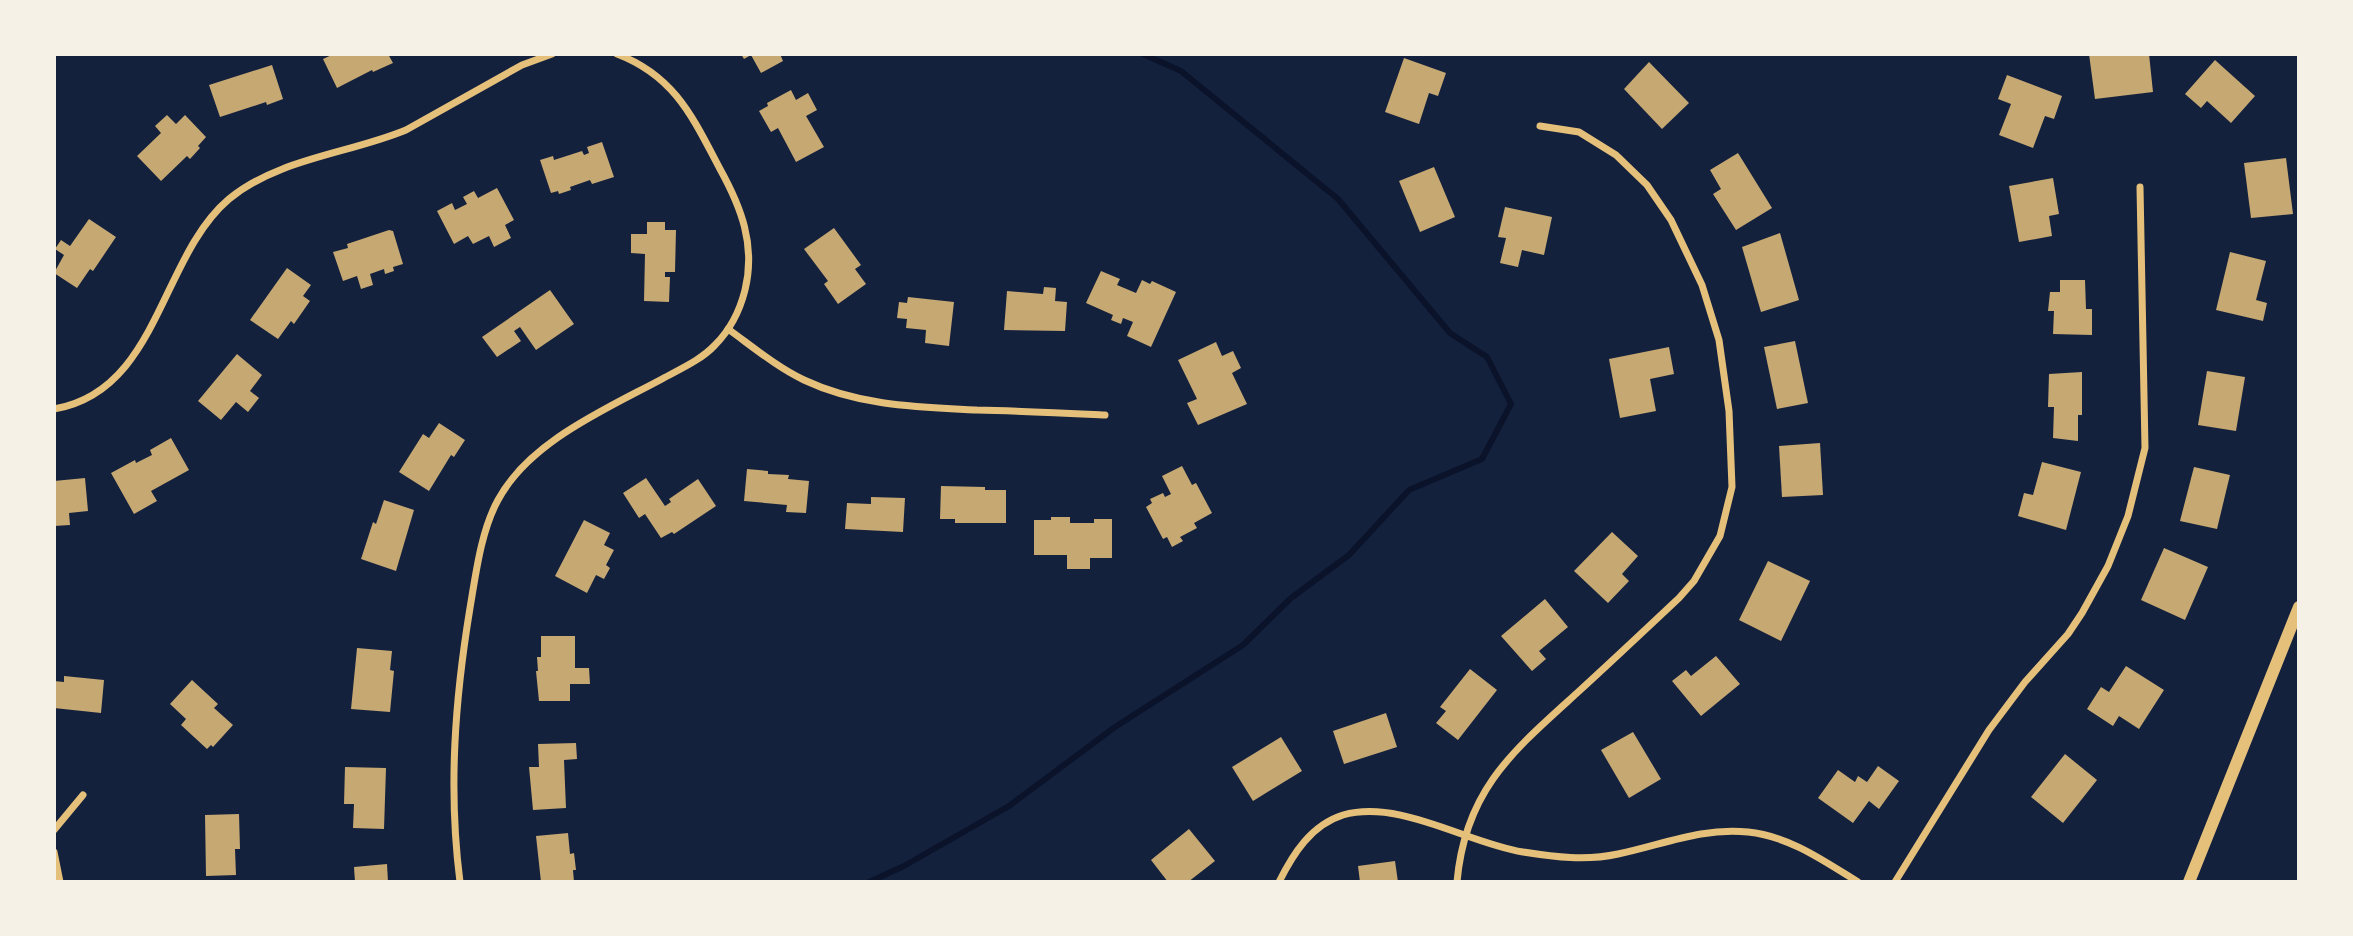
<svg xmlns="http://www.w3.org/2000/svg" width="2353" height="936" font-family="'Fira Sans Condensed',sans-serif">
<rect width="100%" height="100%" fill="#14213d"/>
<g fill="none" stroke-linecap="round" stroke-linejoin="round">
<!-- stream -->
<polyline stroke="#0b132b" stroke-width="6" points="869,882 904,866 1009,806 1115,727 1243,645 1291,598 1349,555 1409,490 1482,459 1511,404 1487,357 1450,333 1338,199 1181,71 1143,54"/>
</g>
<!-- building -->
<g fill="#c6a872">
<polygon points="334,54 388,54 393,63 373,72 372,70 337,88 323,59"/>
<polygon points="741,54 780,54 783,61 761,73 751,55 744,59"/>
<polygon points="2089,54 2125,54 2125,56 2149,54 2153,92 2095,99"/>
<polygon points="1404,58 1446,73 1438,96 1429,93 1419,124 1385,112"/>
<polygon points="2215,60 2255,96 2231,123 2207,101 2201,108 2185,94"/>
<polygon points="1649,62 1689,103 1662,129 1624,89"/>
<polygon points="272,65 283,99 267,105 266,102 220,117 209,85"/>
<polygon points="2007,75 2062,96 2054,119 2045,116 2033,148 1999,135 2011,104 1998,99"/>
<polygon points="791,90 796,100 808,93 817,110 806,116 824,147 796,162 778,128 771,132 759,111 768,106 767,103"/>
<polygon points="167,115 176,124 185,115 206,137 198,146 200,148 190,159 187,156 161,181 137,156 161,133 155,126"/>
<polygon points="602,142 614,177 592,184 590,180 570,187 571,190 559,194 558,191 551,193 540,160 553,156 554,160 582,151 584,155 589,153 587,147"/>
<polygon points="1738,153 1772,208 1736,230 1713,194 1721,189 1710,170"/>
<polygon points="2286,158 2293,214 2251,218 2244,163"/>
<polygon points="1434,167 1455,217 1420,232 1399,181"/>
<polygon points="2053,178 2059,214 2049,216 2052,236 2019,242 2009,186"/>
<polygon points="497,188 514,220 505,225 511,238 494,247 489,236 473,244 468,236 454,244 437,211 452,203 455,210 467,204 463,197 474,191 478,198"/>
<polygon points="1505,207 1552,217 1544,255 1522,250 1518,267 1500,263 1506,238 1498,237"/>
<polygon points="89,219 116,237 93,271 90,269 77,288 54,273 64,255 55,249 61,240 70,246"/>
<polygon points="647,222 665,222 665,230 676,230 675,272 665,272 665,277 670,277 669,302 644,301 645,254 631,253 631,234 647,234"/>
<polygon points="834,228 861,265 855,269 866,284 838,304 824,284 828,281 804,249"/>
<polygon points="389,230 393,231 403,264 393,267 394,271 385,274 384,269 370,274 373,285 361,289 357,276 343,281 333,252 348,248 347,244"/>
<polygon points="1780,233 1799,300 1761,312 1742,247"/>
<polygon points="2230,252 2266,261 2256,300 2267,303 2263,321 2216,310"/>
<polygon points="287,268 311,285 303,296 310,301 294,324 291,321 278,339 250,320"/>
<polygon points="1101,271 1120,279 1117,285 1136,293 1142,280 1150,284 1152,281 1176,292 1151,347 1127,336 1133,322 1123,318 1121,324 1111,320 1113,315 1086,303"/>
<polygon points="2060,280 2085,280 2086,309 2092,309 2092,335 2053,334 2054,311 2048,311 2050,292 2060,292"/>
<polygon points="1044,287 1056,288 1055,301 1067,302 1065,331 1004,330 1007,291 1043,294"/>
<polygon points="550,290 574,324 536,350 520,327 514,331 521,341 497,357 482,337"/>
<polygon points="908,297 954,302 949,346 925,343 926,330 906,328 907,319 897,318 899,302 907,303"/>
<polygon points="1795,341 1808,403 1777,409 1764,347"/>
<polygon points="1216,342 1222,356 1233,351 1241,368 1232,373 1247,404 1198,425 1187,403 1197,399 1178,360"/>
<polygon points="1669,347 1674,374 1650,379 1656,411 1620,418 1609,359"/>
<polygon points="237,354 262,375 250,391 259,398 248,412 236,402 221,420 198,401"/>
<polygon points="2207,371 2245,377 2236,431 2198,425"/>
<polygon points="2082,372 2082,415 2078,415 2078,441 2053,438 2054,407 2048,407 2049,374"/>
<polygon points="439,423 465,440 454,457 451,455 429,491 399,472 423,434 429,438"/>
<polygon points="171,438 189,470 151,491 157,501 134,514 111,473 135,460 136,463 152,455 150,450"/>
<polygon points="1820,443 1823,495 1782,497 1779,446"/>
<polygon points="2042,462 2081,472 2066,530 2018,516 2024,493 2033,495"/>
<polygon points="1182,466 1192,485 1196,483 1212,513 1194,523 1197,528 1180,537 1183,541 1172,547 1167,537 1163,539 1146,507 1152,503 1150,499 1163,493 1165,497 1171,494 1162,476"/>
<polygon points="2194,467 2230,475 2217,529 2180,521"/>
<polygon points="747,469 768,471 768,474 789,475 788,479 809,481 806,513 786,512 787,505 744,501"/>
<polygon points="85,478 88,511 69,513 70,525 54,526 54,481"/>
<polygon points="646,478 665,506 671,502 669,499 698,479 716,506 674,534 672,532 661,538 645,514 639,518 623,493"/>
<polygon points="941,486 985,487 985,490 1006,490 1006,523 955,523 955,519 940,519"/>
<polygon points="871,497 905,498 903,532 845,529 847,503 871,504"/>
<polygon points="384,500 414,510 396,571 361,559 373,522 376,524"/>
<polygon points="1051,517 1070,517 1070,523 1094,523 1094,519 1112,519 1112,558 1090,558 1090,569 1067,569 1067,555 1034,555 1034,520 1051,520"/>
<polygon points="584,520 610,533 604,545 614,550 606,565 610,568 604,579 596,575 587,593 555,576"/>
<polygon points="1612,532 1638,556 1622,574 1629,581 1608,603 1574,571"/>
<polygon points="2164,548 2208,567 2185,620 2141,600"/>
<polygon points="1768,561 1810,581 1781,641 1739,620"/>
<polygon points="1545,599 1568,627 1539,651 1546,659 1532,671 1501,636"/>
<polygon points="541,636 575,636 575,668 589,668 590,684 570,684 570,701 539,701 536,671 538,671 537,657 541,657"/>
<polygon points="357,648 392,651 390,670 394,671 390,712 351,709"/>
<polygon points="1716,656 1740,684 1701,716 1672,681 1686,670 1691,676"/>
<polygon points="2126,666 2164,690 2139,729 2119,716 2113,726 2087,709 2101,687 2109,692"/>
<polygon points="1470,669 1497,690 1458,740 1436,723 1446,711 1440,707"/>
<polygon points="64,676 104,680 101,713 54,708 54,681 64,682"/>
<polygon points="192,680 218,704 214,708 233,725 213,747 211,745 207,749 181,725 186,719 170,704"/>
<polygon points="1386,713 1397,747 1344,764 1333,731"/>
<polygon points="1633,732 1661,779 1629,798 1601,750"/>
<polygon points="1281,737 1302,771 1253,801 1232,767"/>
<polygon points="576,743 577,759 564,760 566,808 533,810 529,767 539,767 538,744"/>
<polygon points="2065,754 2097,780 2063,823 2031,797"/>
<polygon points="1878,766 1899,781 1879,809 1869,801 1853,823 1818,798 1838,770 1855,782 1858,776 1867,782"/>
<polygon points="345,767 386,768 384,829 353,828 354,804 344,804"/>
<polygon points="239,814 240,849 235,849 236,875 206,876 205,815"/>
<polygon points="1189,829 1215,861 1188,882 1168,882 1151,860"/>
<polygon points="568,833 570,854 574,853 576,870 573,870 574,882 541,882 536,836"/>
<polygon points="1395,861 1398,882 1360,882 1358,866"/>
<polygon points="387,864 388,882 355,882 354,867"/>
</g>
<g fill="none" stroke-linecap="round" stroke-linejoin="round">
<!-- minor -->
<g stroke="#e5c07b" stroke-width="7">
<path d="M728,329C753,347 777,367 804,380C859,406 917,407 977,410C1020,411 1062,413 1105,415"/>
<path d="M54,409C159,391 160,257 229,199C279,158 348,154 406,130L522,65L552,54"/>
<polyline points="54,830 83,795"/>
<polyline points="54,852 60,882"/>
<path d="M460,882C448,789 455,699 470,608C476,573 481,531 498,500C529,442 606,409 662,379C680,369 701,360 715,345C730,330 740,310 745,290C756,245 741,207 720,169C693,118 675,76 617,54"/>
<path d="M1279,882C1293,854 1311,825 1343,815C1400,799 1467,843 1523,852C1555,857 1586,861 1618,854C1662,845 1702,827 1748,832C1789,836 1824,861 1858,882"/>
<path d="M1457,882C1465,790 1513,751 1577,693C1611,662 1645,630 1679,598L1694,581L1720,536L1732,487L1729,411L1719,340L1702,285L1671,220L1647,185L1616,155L1579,132L1540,126"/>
<polyline points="1895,882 1989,730 2025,682 2068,634 2082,613 2108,566 2128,516 2145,448 2140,187"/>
</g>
<!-- tertiary -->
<polyline stroke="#e5c07b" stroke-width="12" points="2189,882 2299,607"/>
</g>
<!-- border -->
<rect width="2353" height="936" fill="none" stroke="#f6f1e7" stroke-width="112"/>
</svg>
